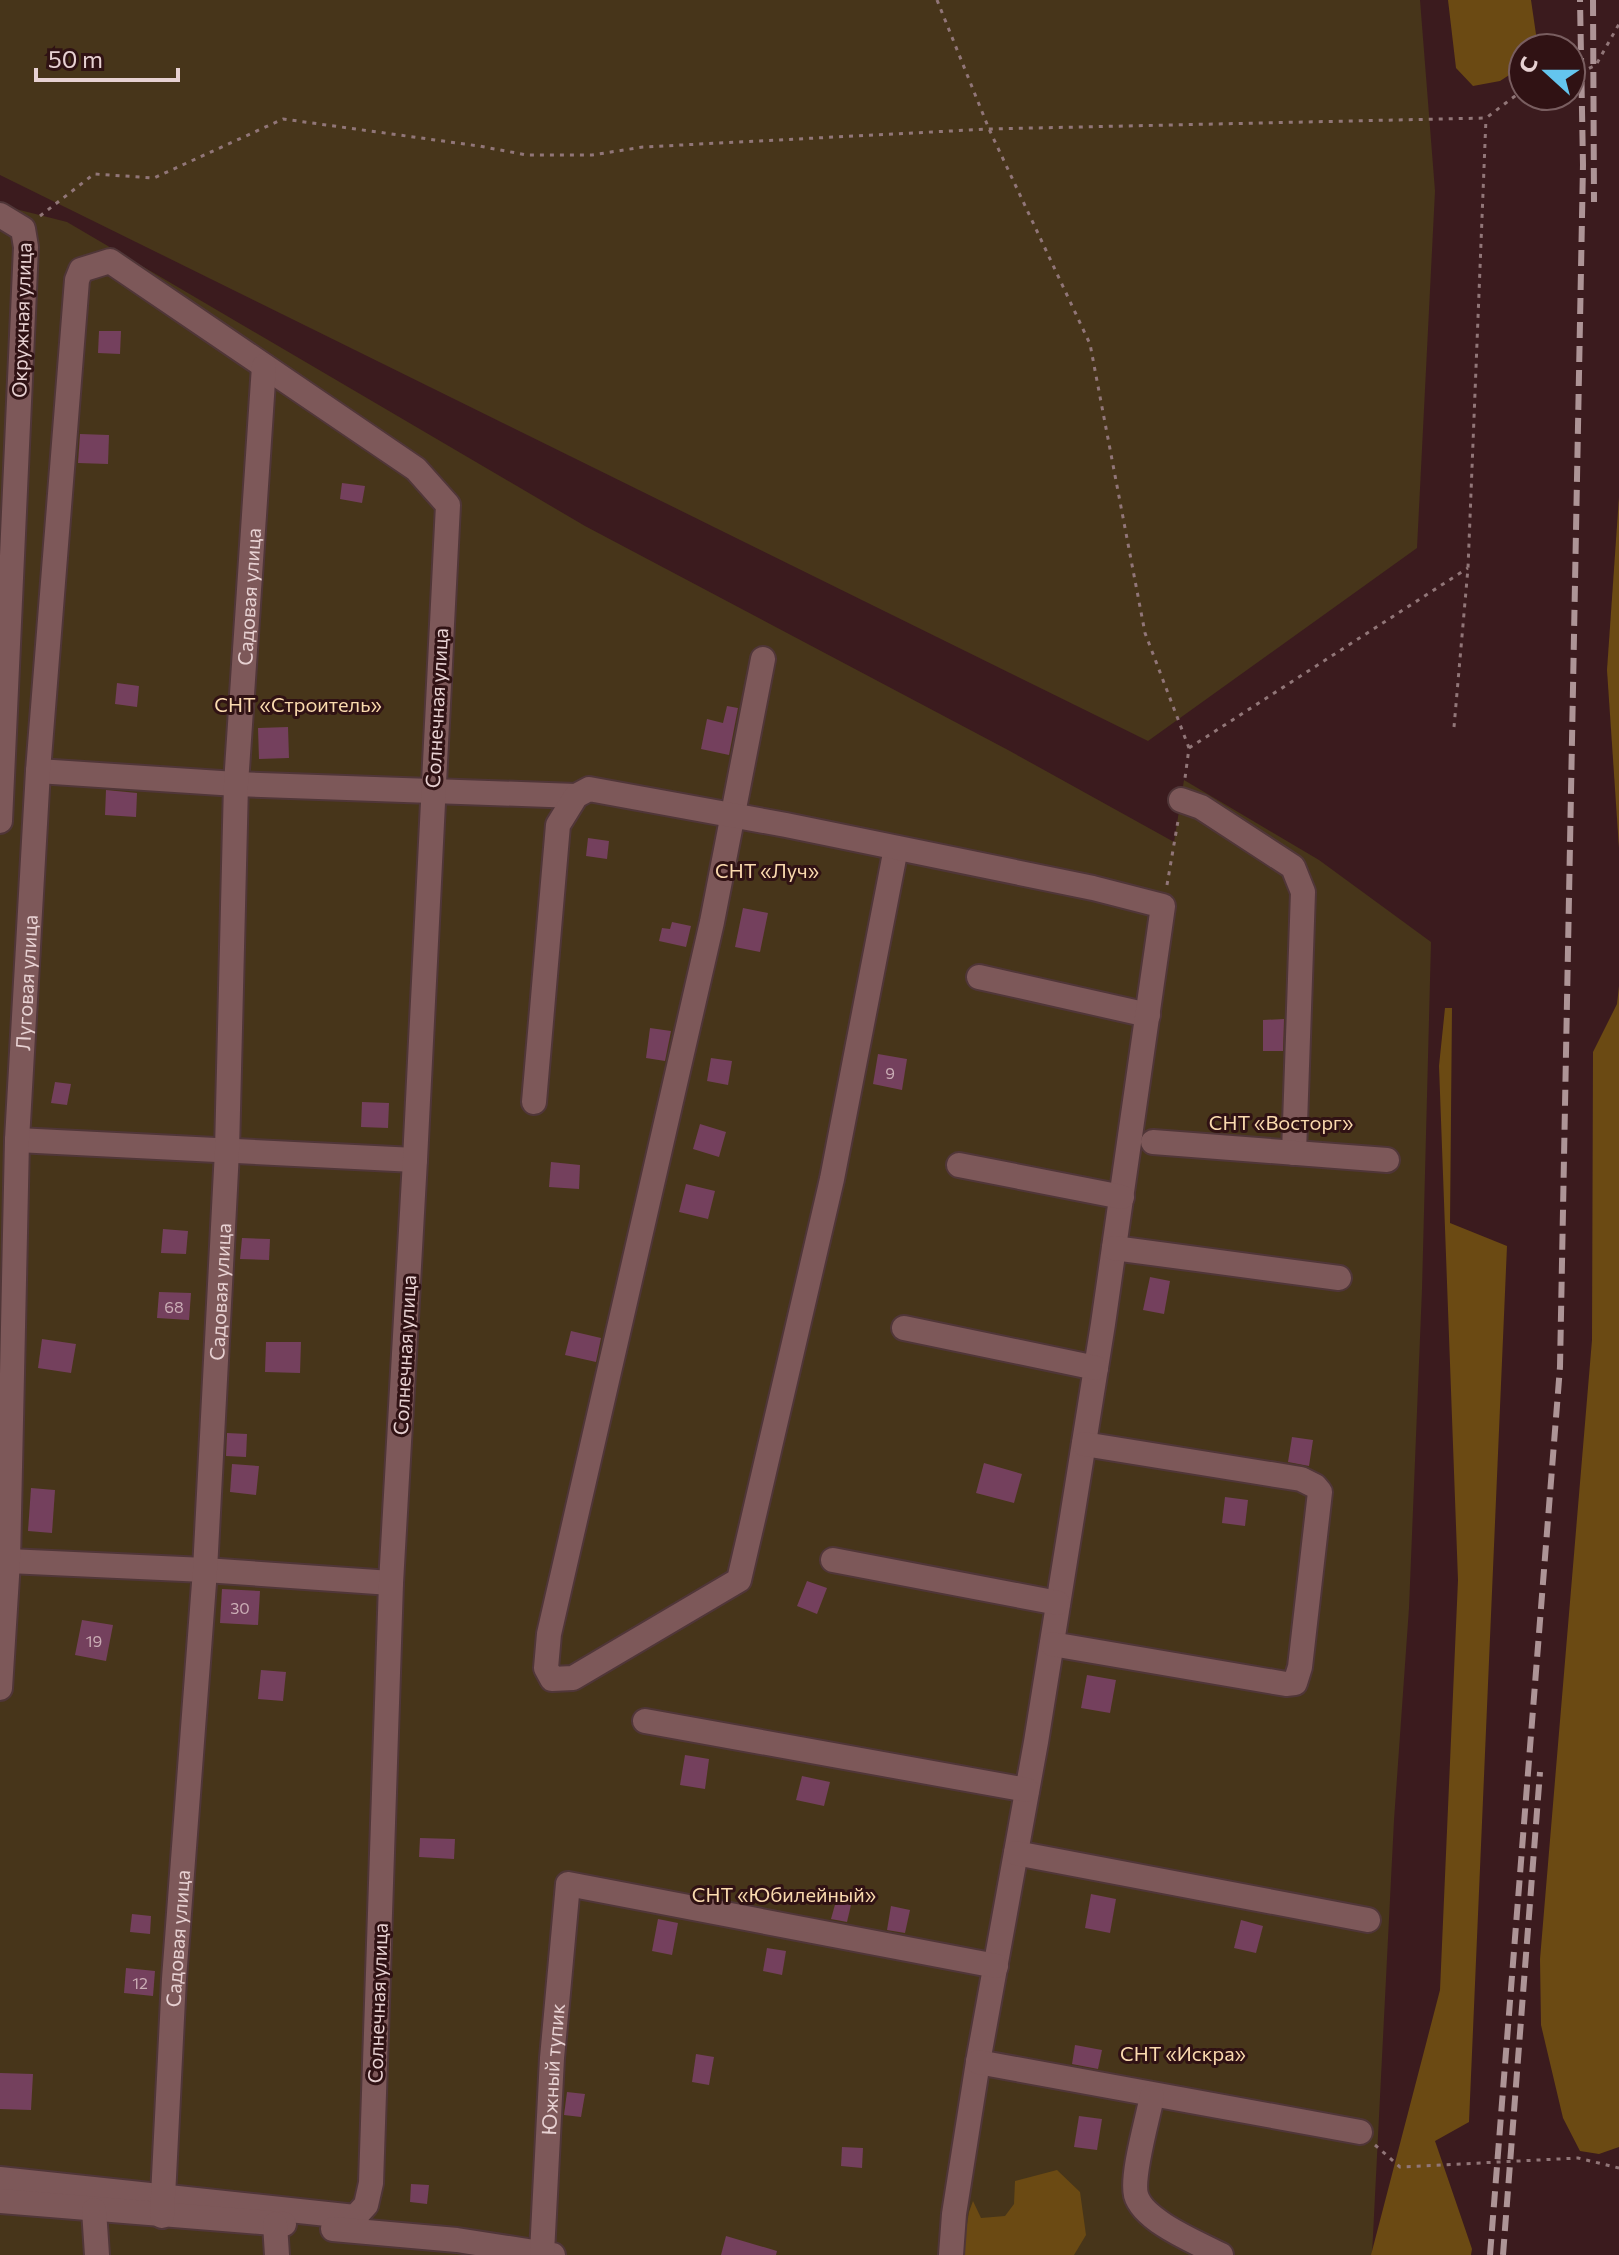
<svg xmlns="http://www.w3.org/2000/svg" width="1619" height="2255" font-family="Commissioner,sans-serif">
<rect width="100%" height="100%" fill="#3b1b1e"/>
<!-- green -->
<g fill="#47351a">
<polygon points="0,0 1420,0 1435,191 1417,548 1148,741 0,175"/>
<polygon points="0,205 67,222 585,526 1008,750 1174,842 1184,780 1319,860 1431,942 1422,1289 1409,1608 1394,1820 1372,2255 0,2255"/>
</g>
<!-- forest -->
<g fill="#6b4a13">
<polygon points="1448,0 1531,0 1538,48 1523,48 1523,66 1500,81 1473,86 1456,68"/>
<polygon points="1619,497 1619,848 1607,670"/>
<polygon points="1619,986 1619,2147 1599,2154 1580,2151 1563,2118 1541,2025 1540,1959 1592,1340 1593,1052 1617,1004"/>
<polygon points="1445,1008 1452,1008 1450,1223 1507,1246 1469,2122 1435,2141 1472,2249 1471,2255 1371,2255 1440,1990 1458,1580 1439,1066"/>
<polygon points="1057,2170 1080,2192 1086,2235 1074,2255 962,2255 969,2212 973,2201 981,2218 1005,2216 1014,2204 1015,2181"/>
</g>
<!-- building -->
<g fill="#74405d">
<polygon points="99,331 121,331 120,354 98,353"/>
<polygon points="80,434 109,435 108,464 78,463"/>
<polygon points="342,483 365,486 362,503 340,499"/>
<polygon points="117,683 139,686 137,707 115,704"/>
<polygon points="727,706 738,708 729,755 701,749 707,719 723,723"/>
<polygon points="288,727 289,758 259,759 258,728"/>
<polygon points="106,790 137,793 136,817 105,815"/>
<polygon points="588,838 609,841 607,859 586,856"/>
<polygon points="743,908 768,913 760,952 735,947"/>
<polygon points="672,922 691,926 686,947 659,941 662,928 670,929"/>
<polygon points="1284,1019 1283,1051 1263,1051 1263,1020"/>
<polygon points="650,1028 671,1031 665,1061 646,1058"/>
<polygon points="878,1054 907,1059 902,1090 873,1084"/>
<polygon points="711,1058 732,1061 728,1085 707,1081"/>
<polygon points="55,1082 71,1084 67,1105 51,1103"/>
<polygon points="362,1102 389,1103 388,1128 361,1127"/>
<polygon points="700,1124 726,1132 719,1157 693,1149"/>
<polygon points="551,1162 580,1165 579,1189 549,1187"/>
<polygon points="686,1184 715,1191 708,1219 679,1212"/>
<polygon points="163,1229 188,1231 186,1254 161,1253"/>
<polygon points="242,1238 270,1239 269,1260 240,1259"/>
<polygon points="1150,1277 1170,1281 1164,1314 1143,1310"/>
<polygon points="159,1292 191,1293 189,1320 157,1318"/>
<polygon points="571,1331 601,1338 596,1362 565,1355"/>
<polygon points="42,1339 76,1344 71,1373 38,1368"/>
<polygon points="266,1342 301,1342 300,1373 265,1372"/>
<polygon points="227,1433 247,1434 246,1457 226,1456"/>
<polygon points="1292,1437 1313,1440 1309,1466 1288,1462"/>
<polygon points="984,1463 1022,1474 1014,1503 976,1493"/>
<polygon points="232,1464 259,1466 256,1495 230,1492"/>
<polygon points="31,1488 55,1490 52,1533 28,1531"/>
<polygon points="1225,1497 1248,1500 1245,1526 1222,1523"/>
<polygon points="807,1581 827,1588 817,1614 797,1606"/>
<polygon points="222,1589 260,1591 258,1625 220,1623"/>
<polygon points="82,1620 113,1625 106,1661 75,1655"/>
<polygon points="261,1670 286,1672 283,1701 258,1699"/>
<polygon points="1087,1675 1116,1680 1110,1713 1081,1708"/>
<polygon points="685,1755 709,1759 705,1789 680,1785"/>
<polygon points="802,1776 830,1782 824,1806 796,1800"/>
<polygon points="420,1838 455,1839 454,1859 419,1857"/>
<polygon points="1091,1894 1116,1899 1110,1933 1085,1928"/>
<polygon points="836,1901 851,1905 847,1922 831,1919"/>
<polygon points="891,1906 910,1910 905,1933 887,1930"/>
<polygon points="132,1914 151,1916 150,1934 130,1932"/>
<polygon points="658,1919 678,1923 672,1955 652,1951"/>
<polygon points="1241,1920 1263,1926 1256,1953 1234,1948"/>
<polygon points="767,1948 786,1951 782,1975 763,1971"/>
<polygon points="126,1968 155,1971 153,1996 124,1993"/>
<polygon points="1075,2045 1102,2050 1098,2069 1072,2064"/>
<polygon points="696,2054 714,2057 709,2085 692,2082"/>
<polygon points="0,2073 33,2074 31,2110 0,2109"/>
<polygon points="567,2092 585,2094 581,2117 564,2115"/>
<polygon points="1079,2116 1102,2119 1097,2150 1074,2147"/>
<polygon points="842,2147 863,2148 862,2168 841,2166"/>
<polygon points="411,2184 429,2185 427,2204 410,2202"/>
<polygon points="726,2236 777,2251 776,2255 721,2255"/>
</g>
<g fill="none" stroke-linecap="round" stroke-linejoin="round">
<!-- minor casing -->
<g stroke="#503638" stroke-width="28">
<g id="minor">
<polyline points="0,215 23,229 26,247 0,821"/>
<polyline points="763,659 712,922 549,1634 546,1668 552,1679 573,1678 739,1580 832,1179 896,848"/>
<polyline points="38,771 236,784 576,796"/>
<polyline points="1181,800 1201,807 1293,867 1303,892 1294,1153"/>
<polyline points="979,977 1148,1015"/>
<polyline points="534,1102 558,825 576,796 589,789 786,825 1093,888 1163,906 1103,1324 1036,1742 978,2062 954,2214 951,2255"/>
<polyline points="17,1140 415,1160"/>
<polyline points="1153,1142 1387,1160"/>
<polyline points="959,1165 1122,1197"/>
<polyline points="1114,1248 1339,1278"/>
<polyline points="904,1328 1096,1368"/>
<polyline points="833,1560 1058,1603"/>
<polyline points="8,1561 205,1570 391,1583"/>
<polyline points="1052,1644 1286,1684 1295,1683 1300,1667 1320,1492 1315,1486 1301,1479 1084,1444"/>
<path id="s1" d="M0,1688L8,1561L17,1140L38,771L77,280L81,270L110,261L416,469L448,505L415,1160L391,1583L371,2183L366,2205L355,2217L0,2179"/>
<polyline points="645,1721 1027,1790"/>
<polyline points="1016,1853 1368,1920"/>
<polyline points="978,2062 1360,2132"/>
<path d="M1152,2096C1148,2118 1131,2175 1136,2195C1143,2221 1198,2243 1221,2255"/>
<polyline points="0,2201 284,2224"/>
<polyline points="94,2210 97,2255"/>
<path id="s2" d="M162,2216L174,1979L205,1570L227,1151L236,784L264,366"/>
<polyline points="275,2224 277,2255"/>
<polyline points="333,2229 457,2240 553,2255"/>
<path id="s3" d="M542,2253L552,2058L568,1884L996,1966"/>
</g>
</g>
<!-- path -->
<g stroke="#917678" stroke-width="3" stroke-dasharray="4 6" stroke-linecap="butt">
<polyline points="937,0 989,129 1090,344 1145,633 1189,748 1185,778"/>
<polyline points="1571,77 1596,65 1619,24"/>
<polyline points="40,216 94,174 154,178 283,119 479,146 527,155 592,155 643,147 989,129 1486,118 1523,90"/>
<polyline points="1454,727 1468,568 1486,118"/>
<polyline points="1189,748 1468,568"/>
<polyline points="1167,885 1178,821"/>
<polyline points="1375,2145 1400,2167 1578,2158 1619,2168"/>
</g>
<!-- minor -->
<use href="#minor" stroke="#7d5859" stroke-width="24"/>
<!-- rail -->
<g stroke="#ad9496" stroke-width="6" stroke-dasharray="16 8" stroke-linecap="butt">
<polyline points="1593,0 1594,202"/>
<polyline points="1490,2255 1560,1367 1583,165 1580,0"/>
<polyline points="1503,2255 1540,1772"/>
</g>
</g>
<g text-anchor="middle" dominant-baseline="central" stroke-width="6" stroke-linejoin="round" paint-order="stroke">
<!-- number labels -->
<g font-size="16" fill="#caadb5">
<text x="890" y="1072">9</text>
<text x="174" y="1306">68</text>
<text x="240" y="1607">30</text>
<text x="94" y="1640">19</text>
<text x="140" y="1982">12</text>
</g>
<!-- street labels -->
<g font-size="20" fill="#e7d1d2" stroke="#301214">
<text transform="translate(21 320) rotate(-88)">Окружная улица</text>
<text stroke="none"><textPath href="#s2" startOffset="1622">Садовая улица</textPath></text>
<text transform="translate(436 708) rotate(-87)">Солнечная улица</text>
<text stroke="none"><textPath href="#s1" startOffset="706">Луговая улица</textPath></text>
<text stroke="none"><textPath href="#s2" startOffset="926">Садовая улица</textPath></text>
<text transform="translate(404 1355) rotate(-87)">Солнечная улица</text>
<text stroke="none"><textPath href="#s2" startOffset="278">Садовая улица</textPath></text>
<text transform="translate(377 2003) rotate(-88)">Солнечная улица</text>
<text stroke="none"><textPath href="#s3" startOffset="184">Южный тупик</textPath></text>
</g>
<!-- park labels -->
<g font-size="20" fill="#fadaae" stroke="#301214">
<text x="298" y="704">СНТ «Строитель»</text>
<text x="767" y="870">СНТ «Луч»</text>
<text x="1281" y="1122">СНТ «Восторг»</text>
<text x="784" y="1894">СНТ «Юбилейный»</text>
<text x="1183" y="2053">СНТ «Искра»</text>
</g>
</g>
<!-- north arrow -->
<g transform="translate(1547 72) rotate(291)"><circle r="38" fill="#301214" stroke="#795e60" stroke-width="2"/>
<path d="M0-6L14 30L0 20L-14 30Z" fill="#64c5ee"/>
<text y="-12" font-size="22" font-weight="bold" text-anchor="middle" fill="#e7d1d2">С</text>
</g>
<!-- scale -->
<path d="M36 68v12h142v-12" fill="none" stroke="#e7d1d2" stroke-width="4"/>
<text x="48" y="68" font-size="24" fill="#e7d1d2" stroke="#301214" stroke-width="6" paint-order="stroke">50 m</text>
</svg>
